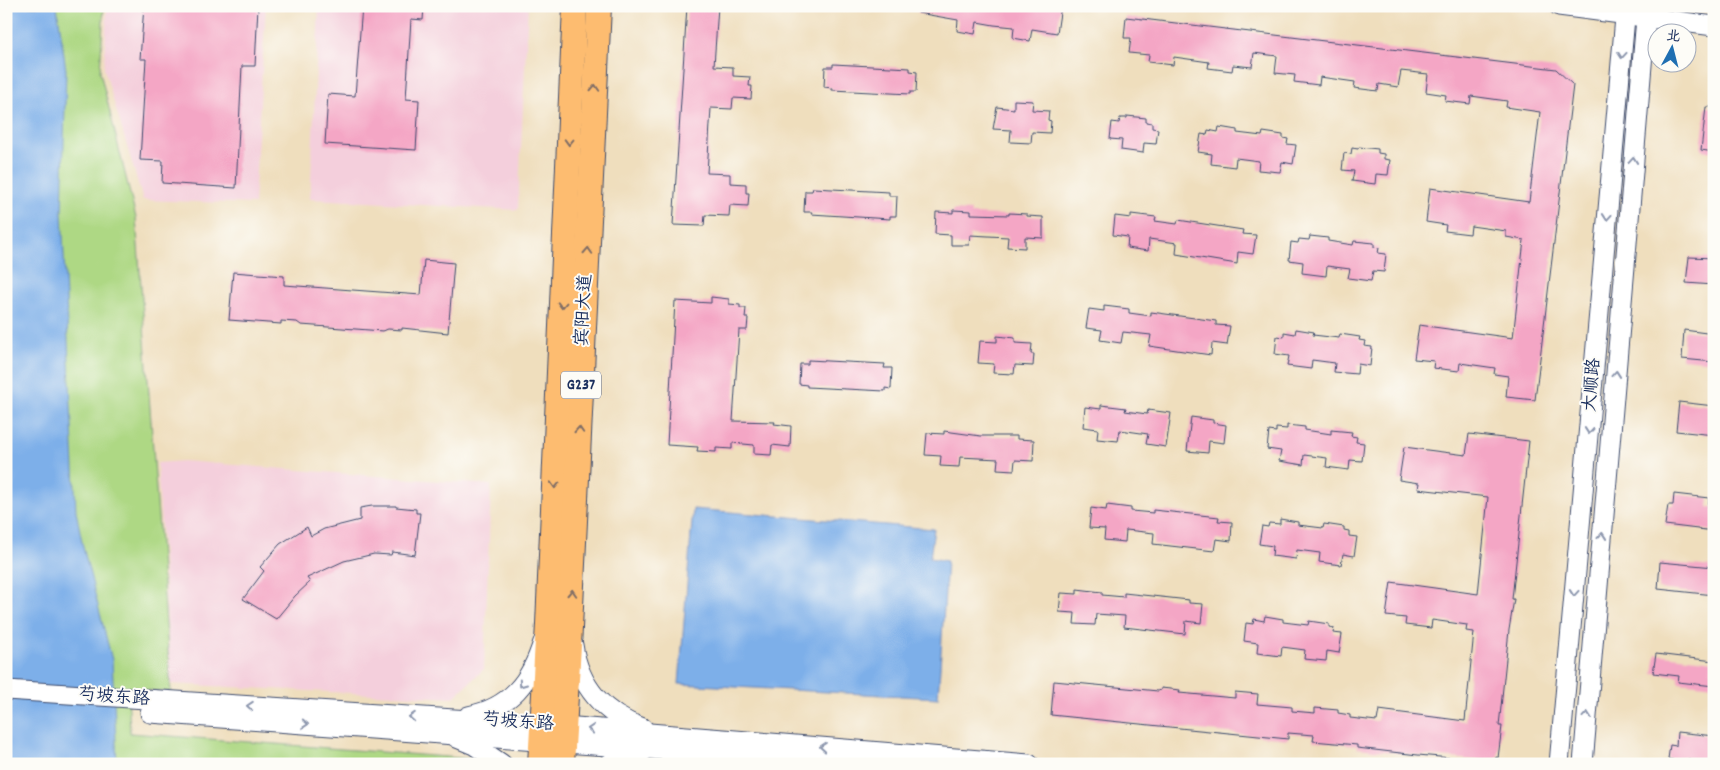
<svg xmlns="http://www.w3.org/2000/svg" width="1720" height="770" font-family="Dekko,'LXGW WenKai TC',sans-serif">
<rect width="100%" height="100%" fill="#fdfcf7"/>
<filter id="ink" filterUnits="userSpaceOnUse"><feTurbulence type="fractalNoise" baseFrequency=".02" numOctaves="2"/><feDisplacementMap in="SourceGraphic" scale="10" xChannelSelector="R" yChannelSelector="G"/><feConvolveMatrix kernelMatrix="1 2 1 2 8 2 1 2 1" color-interpolation-filters="sRGB"/></filter>
<filter id="wash" filterUnits="userSpaceOnUse"><feTurbulence type="fractalNoise" baseFrequency=".0096" numOctaves="4" result="noise"/><feDisplacementMap in="SourceGraphic" scale="20" xChannelSelector="R" yChannelSelector="G"/><feGaussianBlur stdDeviation="1.12" result="paint"/><feColorMatrix in="noise" values="0 0 0 0 0 0 0 0 0 0 0 0 0 0 0 0 0 1.4 0 .05"/><feComposite in="paint" operator="in"/></filter>
<g filter="url(#wash)">
<rect width="100%" height="100%" fill="#efdebd"/>
<!-- built -->
<g fill="#f4cfdc">
<polygon points="107,6 266,6 254,204 143,200 104,69"/>
<polygon points="319,6 528,6 518,210 310,199"/>
<polygon points="183,461 491,485 484,669 453,698 171,684 157,463"/>
</g>
<!-- green -->
<polygon fill="#aed884" stroke="#648471" points="6,6 104,6 100,72 136,218 171,692 128,689 130,733 473,759 488,764 6,764"/>
<!-- water -->
<g fill="#7dafe9" stroke="#4c6fa4">
<polygon points="6,6 57,6 66,70 62,213 76,511 83,547 112,660 117,764 6,764"/>
<polygon points="693,509 934,529 930,558 947,561 938,698 679,684"/>
</g>
<g id="blocks">
<!-- building -->
<g fill="#f4a6c5">
<polygon points="144,6 258,6 255,66 242,66 236,188 162,183 163,161 140,160 146,59 140,59"/>
<polygon points="362,6 424,6 423,20 411,19 406,99 419,100 416,150 325,144 328,94 355,96"/>
<polygon points="687,6 718,6 714,66 733,67 733,76 750,77 749,86 752,86 751,99 733,98 732,109 711,108 707,173 730,174 730,183 746,184 746,193 749,193 748,206 730,205 729,216 705,215 704,226 673,225"/>
<polygon points="918,6 1061,6 1057,33 1032,29 1030,41 1013,38 1014,27 994,25 977,22 975,34 957,31 958,20 918,13"/>
<polygon points="1126,17 1556,69 1573,85 1535,400 1506,397 1508,376 1494,374 1495,368 1460,363 1459,371 1433,368 1434,361 1414,359 1419,325 1513,338 1524,240 1506,237 1506,231 1471,226 1470,234 1445,231 1446,225 1426,222 1430,188 1529,202 1540,112 1506,107 1507,101 1471,96 1470,104 1445,101 1446,95 1426,92 1428,74 1401,71 1398,87 1379,84 1378,91 1354,88 1355,82 1320,77 1319,85 1294,82 1295,75 1275,73 1277,56 1254,53 1252,67 1233,65 1232,71 1208,68 1209,62 1174,57 1173,65 1148,62 1149,55 1129,53 1131,38 1124,38"/>
<polygon points="833,64 910,68 910,71 917,72 916,92 910,92 910,94 832,90 832,88 824,87 825,67 833,67"/>
<polygon points="1014,100 1033,101 1032,110 1049,111 1048,120 1051,121 1050,133 1032,132 1031,143 1010,142 1011,130 993,129 997,107 1014,109"/>
<polygon points="1706,107 1714,107 1714,152 1701,150"/>
<polygon points="1127,116 1146,118 1146,122 1152,123 1152,128 1158,129 1156,144 1144,143 1143,153 1121,150 1122,140 1110,139 1112,122 1119,123 1120,118 1127,118"/>
<polygon points="1219,127 1237,130 1237,133 1262,136 1263,132 1283,135 1283,138 1288,139 1287,144 1296,145 1293,164 1282,162 1280,172 1258,170 1259,161 1236,158 1235,167 1211,164 1212,154 1198,152 1201,134 1207,135 1208,130 1218,132"/>
<polygon points="1359,147 1378,149 1378,153 1384,154 1384,159 1390,160 1388,175 1376,174 1375,184 1352,181 1354,171 1342,170 1344,153 1351,154 1352,148 1358,149"/>
<polygon points="813,188 889,192 889,196 897,196 896,216 890,216 890,219 811,214 812,212 804,212 805,191 812,191"/>
<polygon points="953,210 971,211 971,214 1009,215 1009,213 1027,214 1027,216 1043,217 1043,238 1025,237 1025,248 1007,247 1008,237 988,236 970,235 969,245 951,245 951,235 935,234 936,212 953,213"/>
<polygon points="1131,214 1156,217 1155,221 1177,224 1178,220 1243,230 1242,234 1256,235 1253,254 1238,252 1237,264 1176,254 1177,243 1149,239 1148,251 1127,248 1128,237 1113,235 1115,216 1131,218"/>
<polygon points="1310,236 1328,238 1328,241 1353,245 1354,241 1374,243 1374,247 1379,248 1378,253 1386,254 1384,272 1373,271 1371,281 1348,278 1350,269 1327,266 1326,276 1302,273 1303,262 1289,260 1291,242 1298,243 1299,239 1309,240"/>
<polygon points="1689,257 1714,258 1714,285 1686,283"/>
<polygon points="424,260 454,263 448,333 402,328 402,330 388,329 383,331 301,325 297,322 281,321 281,324 229,320 233,272 284,276 284,285 421,295"/>
<polygon points="711,297 729,299 729,304 740,305 740,308 746,308 745,318 748,318 747,330 739,330 733,421 775,422 774,424 791,426 790,447 772,445 771,455 754,454 754,445 732,443 732,449 716,448 716,452 697,451 698,447 667,445 675,301 711,303"/>
<polygon points="1104,306 1129,309 1129,313 1151,316 1151,312 1216,321 1216,325 1230,326 1227,345 1212,343 1211,355 1149,346 1151,335 1123,332 1121,343 1100,340 1102,330 1086,328 1089,309 1104,311"/>
<polygon points="1296,329 1314,332 1313,335 1339,338 1340,334 1360,337 1359,340 1365,341 1364,346 1372,347 1370,366 1358,364 1357,374 1334,372 1335,363 1312,360 1311,369 1287,366 1289,356 1275,354 1277,336 1284,337 1284,332 1295,334"/>
<polygon points="1684,330 1714,334 1714,362 1682,359"/>
<polygon points="997,336 1015,338 1015,343 1032,344 1031,354 1034,354 1033,366 1015,365 1014,374 993,373 994,364 978,363 980,341 997,342"/>
<polygon points="808,360 885,364 884,368 892,368 891,389 885,388 885,391 807,387 807,385 799,384 800,364 808,364"/>
<polygon points="1679,402 1714,406 1714,435 1676,431"/>
<polygon points="1101,405 1126,408 1125,411 1147,414 1148,410 1171,413 1166,447 1146,444 1148,434 1120,430 1118,441 1097,439 1098,429 1083,427 1085,407 1101,409"/>
<polygon points="1191,417 1213,420 1213,423 1226,425 1224,443 1209,441 1208,453 1187,451"/>
<polygon points="1287,425 1305,427 1305,430 1331,434 1331,430 1352,432 1351,436 1357,437 1356,442 1364,443 1362,461 1350,460 1349,470 1326,467 1327,458 1304,455 1303,465 1279,461 1281,451 1267,449 1269,431 1276,432 1276,428 1287,429"/>
<polygon points="944,431 981,436 1017,436 1017,439 1034,440 1033,461 1015,460 1014,470 997,469 998,459 960,457 959,467 940,466 941,456 925,455 927,433 944,434"/>
<polygon points="1469,434 1529,441 1512,599 1514,599 1509,630 1499,726 1502,726 1498,758 1496,757 1495,762 1418,755 1357,748 1357,745 1313,741 1314,735 1288,733 1288,739 1051,715 1054,681 1158,691 1161,690 1161,688 1180,690 1179,693 1235,698 1235,692 1258,694 1257,704 1292,707 1292,711 1315,713 1315,708 1338,710 1338,713 1350,715 1350,718 1377,721 1379,710 1465,721 1474,632 1466,631 1467,625 1432,620 1431,628 1405,625 1406,618 1386,616 1391,582 1478,594 1488,497 1418,489 1419,483 1399,480 1404,447 1466,455"/>
<polygon points="1674,494 1709,498 1708,507 1714,508 1714,531 1665,525 1668,505 1673,505"/>
<polygon points="1107,505 1131,508 1131,511 1153,513 1153,510 1219,517 1218,521 1232,522 1231,541 1216,539 1214,551 1153,544 1154,533 1126,530 1125,542 1104,540 1105,529 1089,528 1091,508 1106,510"/>
<polygon points="372,506 396,506 396,507 416,509 416,513 420,513 415,555 392,552 391,555 374,554 344,561 307,578 310,582 295,596 276,619 243,599 264,571 260,567 280,544 307,527 311,536 324,529 360,520 360,508"/>
<polygon points="1280,519 1298,522 1298,525 1323,528 1324,524 1344,527 1344,530 1349,531 1349,536 1357,537 1354,556 1343,554 1341,565 1319,562 1320,553 1297,550 1296,559 1272,556 1273,546 1259,544 1262,526 1268,527 1269,523 1280,524"/>
<polygon points="1660,562 1714,567 1714,595 1658,589"/>
<polygon points="1077,589 1102,592 1102,595 1124,597 1124,593 1189,600 1189,603 1203,604 1201,623 1186,621 1185,634 1124,627 1125,616 1096,614 1095,625 1074,624 1075,613 1059,612 1061,593 1077,594"/>
<polygon points="1265,616 1283,619 1283,622 1308,625 1309,621 1329,624 1329,627 1334,628 1333,633 1342,634 1339,653 1327,651 1326,661 1304,659 1305,650 1282,647 1281,656 1257,653 1258,643 1244,641 1246,623 1253,624 1254,619 1264,621"/>
<polygon points="1656,654 1714,661 1714,686 1678,682 1679,676 1653,673"/>
<polygon points="1677,732 1714,736 1714,763 1688,760 1687,764 1672,762 1673,760 1668,759 1670,745 1676,746"/>
</g>
</g>
</g>
<g filter="url(#ink)">
<use href="#blocks" fill-opacity="0" stroke="#3b496c" stroke-width="1"/>
<g fill="none" stroke-linecap="round" stroke-linejoin="round">
<!-- tertiary casing -->
<g stroke="#3b496c" stroke-width="21">
<g id="tertiary">
<polyline points="1559,6 1714,26"/>
<path d="M573,645C579,686 604,715 643,728"/>
<polyline points="6,690 564,726 1029,764"/>
<polyline points="150,713 857,764"/>
<path d="M468,716C510,708 531,681 543,642"/>
<polyline points="457,738 474,745 502,764"/>
<polyline points="609,764 633,754 643,752"/>
<polyline points="1559,764 1626,6"/>
<polyline points="1583,764 1647,6"/>
</g>
</g>
<!-- trunk casing -->
<g stroke="#3b496c" stroke-width="26">
<g id="trunk">
<polyline points="540,764 548,624 575,6"/>
<polyline points="562,764 570,628 599,6"/>
</g>
</g>
<!-- tertiary -->
<use href="#tertiary" stroke="#fff" stroke-width="19"/>
<!-- trunk -->
<use href="#trunk" stroke="#fdbc6f" stroke-width="24"/>
</g>
<!-- one-way arrows -->
<defs><path id="oneway-chevron" d="M-2-3.5L2.5 0L-2 3.5" fill="none" stroke-width="1.6" stroke-linecap="round" stroke-linejoin="round" transform="scale(1.25)"/></defs>
<g stroke="#8d97ae">
<use href="#oneway-chevron" transform="translate(1622 55) rotate(95)"/>
<use href="#oneway-chevron" transform="translate(1633 160) rotate(-85)"/>
<use href="#oneway-chevron" transform="translate(1607 217) rotate(95)"/>
<use href="#oneway-chevron" transform="translate(1616 374) rotate(-85)"/>
<use href="#oneway-chevron" transform="translate(1589 431) rotate(95)"/>
<use href="#oneway-chevron" transform="translate(1602 536) rotate(-85)"/>
<use href="#oneway-chevron" transform="translate(1574 593) rotate(95)"/>
<use href="#oneway-chevron" transform="translate(522 684) rotate(125)"/>
<use href="#oneway-chevron" transform="translate(250 706) rotate(-176)"/>
<use href="#oneway-chevron" transform="translate(1587 715) rotate(-85)"/>
<use href="#oneway-chevron" transform="translate(412 717) rotate(-176)"/>
<use href="#oneway-chevron" transform="translate(305 724) rotate(4)"/>
<use href="#oneway-chevron" transform="translate(591 729) rotate(-175)"/>
<use href="#oneway-chevron" transform="translate(823 747) rotate(-175)"/>
</g>
<g stroke="#816e66">
<use href="#oneway-chevron" transform="translate(595 88) rotate(-87)"/>
<use href="#oneway-chevron" transform="translate(569 142) rotate(92)"/>
<use href="#oneway-chevron" transform="translate(588 251) rotate(-87)"/>
<use href="#oneway-chevron" transform="translate(562 305) rotate(92)"/>
<use href="#oneway-chevron" transform="translate(579 430) rotate(-87)"/>
<use href="#oneway-chevron" transform="translate(555 485) rotate(92)"/>
<use href="#oneway-chevron" transform="translate(572 593) rotate(-87)"/>
</g>
</g>
<g text-anchor="middle" dominant-baseline="central" stroke-width="4" stroke-linejoin="round" paint-order="stroke">
<!-- shield labels -->
<rect fill="#fdfcf7" stroke="#5f6c8c" stroke-width="1" x="561" y="371.5" width="40" height="27" rx="4"/>
<g font-size="16" font-weight="bold" fill="#1b2f5e">
<text x="581" y="385">G237</text>
</g>
<!-- street labels -->
<g font-size="18" fill="#1b2f5e" stroke="#fdfcf7">
<text transform="translate(585 310) rotate(-87)">宾阳大道</text>
<text transform="translate(1593 385) rotate(-85)">大顺路</text>
<text transform="translate(114 698) rotate(4)">芍坡东路</text>
<text transform="translate(518 723) rotate(4)">芍坡东路</text>
</g>
</g>
<!-- margin -->
<rect width="1720" height="770" fill="none" stroke="#fdfcf7" stroke-width="25"/>
<!-- north arrow -->
<g transform="translate(1672 48) rotate(7)"><circle r="24" fill="#fdfcf7" stroke="#a3aaba"/>
<path d="M0-4L9 19L0 12L-9 19Z" fill="#1f6fb2"/>
<text y="-8" font-size="14" font-weight="bold" text-anchor="middle" fill="#1b2f5e">北</text>
</g>
</svg>
